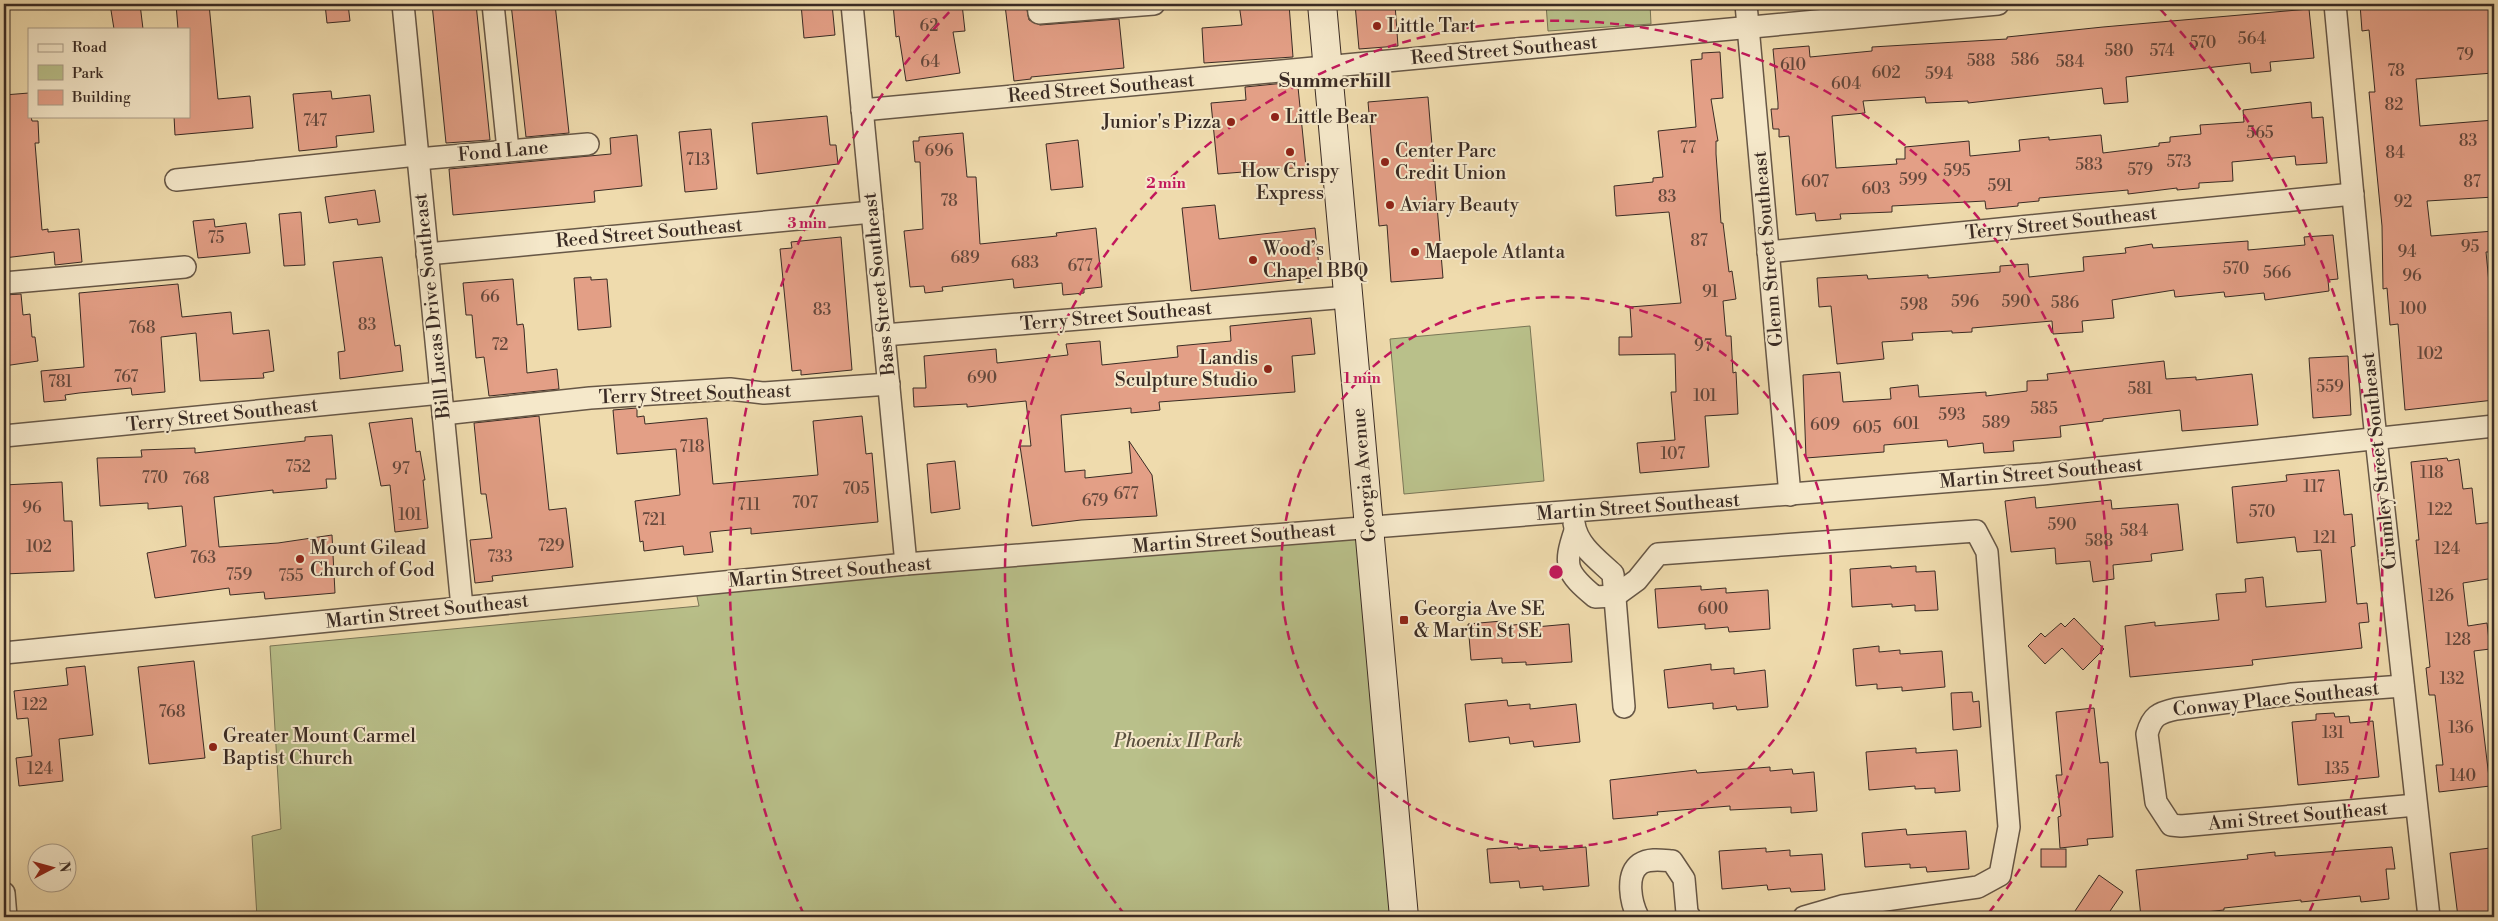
<svg xmlns="http://www.w3.org/2000/svg" width="2498" height="921" font-family="'Libre Bodoni',serif">
<rect width="100%" height="100%" fill="#efdbad"/>
<filter id="stains"><feTurbulence type="fractalNoise" baseFrequency=".004" numOctaves="4"/><feColorMatrix values="0 0 0 0 .2 0 0 0 0 .09 0 0 0 0 .02 0 0 0 .5 -.17"/></filter>
<radialGradient id="worn" r=".72"><stop offset=".6" stop-color="#630" stop-opacity="0"/><stop offset="1" stop-color="#630" stop-opacity=".3"/></radialGradient>
<!-- green -->
<g fill="#b9c08a" stroke="#7a7657">
<polygon points="1546,4 1650,4 1651,24 1548,31"/>
<polygon points="1530,326 1544,481 1404,494 1390,339"/>
<polygon points="1365,526 1397,917 257,917 252,836 281,829 270,646 699,606 695,587"/>
</g>
<!-- building -->
<g fill="#e39f86" stroke="#3a2b24">
<polygon points="110,4 140,4 143,29 114,29"/>
<polygon points="176,4 209,4 218,99 250,96 253,128 175,135 174,116 189,116 189,29 178,29"/>
<polygon points="325,4 348,4 350,21 327,23"/>
<polygon points="432,4 476,4 490,140 446,143"/>
<polygon points="511,4 555,4 569,133 526,137"/>
<polygon points="801,4 832,4 835,35 804,38"/>
<polygon points="893,4 962,4 965,31 953,32 960,73 906,81 899,36 896,37"/>
<polygon points="1026,4 1029,20 1040,25 1119,19 1124,68 1031,77 1031,79 1014,81 1005,5"/>
<polygon points="1239,4 1289,4 1293,57 1204,63 1202,28 1242,25"/>
<polygon points="1355,4 1395,4 1398,46 1359,49"/>
<polygon points="2360,4 2493,4 2494,22 2490,22 2493,73 2416,79 2420,126 2494,120 2494,197 2427,201 2431,236 2494,231 2494,252 2486,252 2490,293 2494,292 2494,400 2405,410 2398,324 2390,325 2387,288 2383,289 2382,226 2369,92 2375,92 2369,30 2362,31"/>
<polygon points="2309,9 2314,58 2270,62 2271,71 2251,73 2250,63 2126,77 2128,102 2104,104 2102,88 1968,103 1968,101 1926,103 1925,97 1863,101 1865,113 1832,116 1836,168 1897,164 1896,159 1905,159 1905,147 1969,141 1970,156 2020,151 2019,140 2049,137 2049,140 2101,135 2103,153 2159,146 2159,143 2170,142 2170,137 2201,134 2200,125 2244,122 2243,110 2311,102 2312,118 2323,117 2327,163 2296,165 2295,156 2232,162 2233,181 2199,183 2199,188 2177,190 2177,188 2128,194 2128,190 2039,198 2039,201 2018,203 2018,206 1986,209 1985,201 1892,206 1892,212 1840,214 1841,219 1816,221 1815,213 1796,215 1789,136 1779,137 1779,129 1773,129 1771,109 1778,109 1778,103 1773,49 1809,46 1810,57 1872,51 1872,47 2007,39 2007,37 2103,27"/>
<polygon points="1720,52 1723,98 1711,99 1718,141 1716,141 1716,154 1721,223 1723,223 1729,272 1732,271 1736,299 1723,301 1726,336 1731,336 1733,373 1736,372 1738,414 1705,416 1709,467 1640,473 1637,443 1675,440 1671,392 1676,392 1675,354 1619,355 1619,337 1632,337 1630,307 1681,303 1669,212 1616,216 1614,186 1653,182 1653,178 1663,177 1658,131 1696,127 1691,60 1702,59 1702,53"/>
<polygon points="1295,82 1295,87 1298,87 1306,167 1218,174 1211,103 1246,100 1245,87"/>
<polygon points="331,91 332,99 370,95 374,132 336,136 337,147 299,151 293,94"/>
<polygon points="29,93 29,116 31,116 32,121 38,121 39,143 35,143 42,230 48,229 48,232 79,229 82,262 55,265 54,252 4,258 4,95"/>
<polygon points="1428,97 1443,278 1391,282 1387,225 1379,226 1368,102"/>
<polygon points="827,116 830,145 836,145 838,164 757,174 752,123"/>
<polygon points="711,129 717,189 685,192 679,132"/>
<polygon points="963,133 967,177 976,177 980,244 1057,236 1056,233 1096,228 1102,287 1084,289 1084,293 1063,295 1062,283 1014,288 1013,279 942,287 943,291 925,293 924,286 910,287 904,231 923,229 920,162 915,162 913,141 919,141 919,137"/>
<polygon points="637,135 642,186 594,191 595,202 453,215 449,169 611,154 610,138"/>
<polygon points="1078,140 1083,187 1051,190 1046,144"/>
<polygon points="375,190 380,222 358,225 357,219 329,223 325,197"/>
<polygon points="1215,205 1219,239 1315,228 1320,277 1191,291 1182,208"/>
<polygon points="301,212 305,265 284,266 279,214"/>
<polygon points="214,219 215,227 246,223 250,253 198,258 193,221"/>
<polygon points="2333,235 2338,279 2328,280 2329,291 2265,300 2264,293 2225,297 2224,292 2175,297 2174,290 2112,300 2114,318 2082,321 2083,332 2053,334 2052,321 1972,328 1972,332 1952,333 1952,331 1912,333 1913,340 1882,342 1884,359 1837,364 1831,306 1819,307 1817,278 1867,275 1868,279 1928,275 1928,278 2000,272 2000,266 2028,264 2029,277 2084,271 2083,257 2126,253 2125,248 2152,244 2153,248 2248,241 2248,250 2305,245 2304,237"/>
<polygon points="841,237 852,370 801,375 801,370 792,371 780,249 792,248 791,242"/>
<polygon points="382,257 395,346 400,345 403,371 340,379 338,352 345,351 333,262"/>
<polygon points="591,277 591,280 607,279 611,327 578,330 574,278"/>
<polygon points="513,279 517,325 523,324 524,329 527,373 557,369 559,389 489,396 484,357 476,358 472,315 466,315 463,283"/>
<polygon points="178,284 182,317 231,312 233,334 269,330 274,371 263,373 264,378 200,381 196,333 161,337 165,392 132,395 131,388 79,393 65,395 66,400 44,402 41,371 84,367 79,293"/>
<polygon points="21,294 23,315 30,314 32,337 35,337 38,361 4,366 4,295"/>
<polygon points="1311,318 1315,354 1292,356 1295,392 1159,402 1160,410 1131,413 1131,408 1061,415 1065,472 1085,470 1085,478 1132,473 1129,441 1152,475 1157,516 1081,520 1032,526 1020,446 1031,446 1026,401 967,407 967,404 914,407 913,388 926,388 924,356 996,349 997,363 1068,355 1066,344 1100,341 1102,365 1178,357 1177,346 1231,341 1230,326"/>
<polygon points="2348,356 2351,415 2313,418 2309,358"/>
<polygon points="2164,361 2166,379 2196,377 2196,380 2252,374 2258,425 2182,431 2180,410 2103,419 2103,421 2060,426 2061,437 2013,441 2014,451 1984,453 1983,443 1948,447 1947,440 1884,445 1884,452 1806,458 1803,375 1840,372 1843,402 1891,399 1890,388 1918,385 1919,397 1986,392 1986,396 2027,391 2027,381 2048,380 2047,374"/>
<polygon points="637,408 637,417 644,416 645,424 707,418 713,484 818,475 813,421 862,416 866,454 872,453 878,522 751,534 751,528 710,532 713,552 684,555 683,546 644,551 643,541 640,542 635,501 680,495 676,449 617,454 613,410"/>
<polygon points="539,416 549,510 566,508 573,567 492,576 493,581 475,583 470,540 492,538 486,494 481,494 474,423"/>
<polygon points="412,418 416,452 420,451 425,480 423,480 428,528 395,532 390,485 381,486 369,423"/>
<polygon points="332,435 336,479 326,479 327,488 273,493 273,490 214,497 219,547 278,543 332,535 335,593 265,599 264,592 230,595 229,588 155,598 147,553 186,546 182,506 148,509 148,503 100,506 97,458 142,457 141,450 195,448 195,453 305,441 305,437"/>
<polygon points="2447,458 2448,461 2459,459 2463,489 2472,488 2476,524 2494,522 2494,578 2463,583 2468,626 2487,623 2490,649 2474,651 2490,786 2439,792 2436,765 2443,765 2435,695 2429,695 2426,668 2430,667 2416,540 2419,540 2411,462"/>
<polygon points="955,461 960,509 931,513 927,464"/>
<polygon points="2339,470 2344,515 2352,514 2355,546 2351,547 2357,604 2367,603 2369,622 2359,623 2362,648 2252,660 2253,665 2130,677 2125,626 2155,622 2155,626 2219,620 2216,594 2246,592 2245,579 2263,577 2266,607 2326,602 2321,550 2297,552 2295,537 2237,543 2232,487 2287,481 2286,475"/>
<polygon points="62,482 64,521 72,521 74,571 4,574 4,485"/>
<polygon points="2035,497 2036,508 2111,500 2112,509 2178,504 2183,550 2151,554 2152,561 2113,565 2114,579 2093,582 2090,561 2056,564 2055,548 2011,552 2005,501"/>
<polygon points="1891,566 1891,568 1916,566 1916,572 1935,571 1938,610 1915,611 1915,605 1892,607 1892,604 1852,607 1850,569"/>
<polygon points="1701,586 1701,590 1726,588 1726,593 1768,590 1770,629 1729,632 1728,627 1705,629 1705,624 1658,628 1655,589"/>
<polygon points="2074,618 2104,649 2083,670 2062,648 2045,664 2028,646 2041,633 2045,637 2061,623 2065,627"/>
<polygon points="1502,621 1502,626 1524,624 1524,628 1569,624 1572,662 1526,665 1526,662 1502,663 1502,658 1471,660 1468,624"/>
<polygon points="1879,646 1879,652 1900,650 1900,654 1942,651 1945,687 1902,691 1902,687 1877,689 1877,684 1856,686 1853,649"/>
<polygon points="194,661 205,758 149,764 138,667"/>
<polygon points="1711,664 1711,670 1734,668 1734,674 1765,670 1768,707 1737,710 1736,706 1713,709 1713,703 1668,708 1664,670"/>
<polygon points="85,666 93,735 59,739 63,781 19,786 16,758 32,756 28,718 17,719 14,691 68,685 66,668"/>
<polygon points="1972,692 1973,702 1979,701 1981,727 1953,730 1951,693"/>
<polygon points="1507,700 1508,706 1530,704 1530,709 1576,704 1580,742 1534,747 1533,741 1510,744 1509,737 1469,742 1465,704"/>
<polygon points="2094,708 2100,763 2108,762 2113,837 2087,839 2088,845 2060,848 2058,817 2061,816 2056,775 2062,775 2056,712"/>
<polygon points="2334,713 2335,717 2349,716 2350,723 2373,721 2379,777 2298,785 2292,722 2316,720 2316,714"/>
<polygon points="1916,748 1916,753 1957,750 1960,791 1935,793 1935,788 1915,789 1915,786 1869,790 1866,752"/>
<polygon points="1770,767 1770,771 1792,769 1793,774 1814,772 1817,811 1791,813 1791,807 1730,810 1730,806 1657,812 1658,815 1613,819 1610,780 1696,770 1697,773"/>
<polygon points="1906,829 1907,835 1966,831 1969,869 1927,872 1926,867 1910,868 1910,864 1865,867 1862,833"/>
<polygon points="1518,847 1518,849 1539,847 1540,851 1586,847 1589,886 1543,890 1543,886 1520,888 1519,881 1490,883 1487,849"/>
<polygon points="2392,847 2395,869 2386,869 2389,899 2361,902 2360,896 2301,902 2301,900 2224,908 2224,910 2177,915 2177,917 2141,917 2136,870 2248,859 2247,855 2275,852 2275,856"/>
<polygon points="1766,848 1766,852 1790,850 1790,856 1822,854 1825,890 1791,892 1790,888 1768,890 1767,885 1722,889 1719,851"/>
<polygon points="2490,848 2494,888 2494,917 2458,917 2450,853"/>
<rect x="2041" y="849" width="25" height="18"/>
<polygon points="2099,875 2123,892 2106,917 2071,917"/>
</g>
<g fill="none" stroke-linecap="round" stroke-linejoin="round">
<!-- minor casing -->
<g stroke="#675746" stroke-width="24">
<g id="minor">
<polyline points="403,4 462,607"/>
<polyline points="493,4 508,150"/>
<polyline points="852,4 906,564"/>
<polyline points="1038,4 1039,13 1154,4"/>
<polyline points="1746,4 1790,495"/>
<polyline points="2335,4 2374,420 2429,917"/>
<polyline points="862,110 1998,4"/>
<polyline points="418,159 588,144"/>
<polyline points="176,180 417,155"/>
<polyline points="1768,252 2353,194"/>
<polyline points="427,254 872,212"/>
<polyline points="4,283 185,267"/>
<polyline points="884,335 1348,297"/>
<polyline points="443,414 590,398 730,389 764,393 889,384"/>
<polyline points="4,436 441,393"/>
<path d="M1574,523C1577,545 1597,559 1613,574L1624,707"/>
<path d="M1575,531C1563,566 1566,573 1595,597L1615,596L1637,580L1658,554L1976,531L1987,552L2009,827L2000,875L1978,887L1842,906L1804,917"/>
<polyline points="4,653 906,564 2042,474 2494,426"/>
<path d="M2403,686L2292,694L2176,709C2158,713 2152,716 2147,734L2156,802L2171,825L2181,826L2416,805"/>
<polyline points="4,893 6,917"/>
<path d="M1638,917C1631,903 1625,875 1640,864C1649,858 1661,860 1672,861L1684,879L1687,913L1690,917"/>
</g>
</g>
<!-- secondary casing -->
<g stroke="#3a2b24" stroke-width="30">
<polyline id="secondary" points="1322,4 1404,917"/>
</g>
<!-- minor -->
<use href="#minor" stroke="#f5e8ca" stroke-width="21"/>
<!-- secondary -->
<use href="#secondary" stroke="#f5e8ca" stroke-width="28"/>
</g>
<!-- distance rings -->
<g fill="none" stroke="#c2185b" stroke-width="2.5" stroke-dasharray="9 6">
<circle cx="1556" cy="572" r="275"/>
<path d="M1125 915A551 551 0 1 1 1987 915"/>
<path d="M804 915A826 826 0 0 1 952 9M2160 9A826 826 0 0 1 2308 915"/>
</g>
<!-- markers -->
<g fill="#8f2418" stroke="#f5e8ca" stroke-width="2">
<circle cx="1377" cy="26" r="5"/>
<circle cx="1275" cy="117" r="5"/>
<circle cx="1231" cy="122" r="5"/>
<circle cx="1290" cy="152" r="5"/>
<circle cx="1385" cy="162" r="5"/>
<circle cx="1390" cy="205" r="5"/>
<circle cx="1415" cy="252" r="5"/>
<circle cx="1253" cy="260" r="5"/>
<circle cx="1268" cy="369" r="5"/>
<circle cx="300" cy="559" r="5"/>
<rect x="1399" y="615" width="10" height="10" rx="2.5"/>
<circle cx="213" cy="747" r="5"/>
</g>
<g text-anchor="middle" dominant-baseline="central" stroke-width="4" stroke-linejoin="round" paint-order="stroke">
<!-- number labels -->
<g font-size="16" fill="#64483c">
<text x="929" y="26">62</text>
<text x="2252" y="39">564</text>
<text x="2203" y="43">570</text>
<text x="2119" y="51">580</text>
<text x="2162" y="51">574</text>
<text x="2465" y="55">79</text>
<text x="2025" y="60">586</text>
<text x="1981" y="61">588</text>
<text x="930" y="62">64</text>
<text x="2070" y="62">584</text>
<text x="1793" y="65">610</text>
<text x="2396" y="71">78</text>
<text x="1886" y="73">602</text>
<text x="1939" y="74">594</text>
<text x="1846" y="84">604</text>
<text x="2394" y="105">82</text>
<text x="315" y="121">747</text>
<text x="2260" y="133">565</text>
<text x="2468" y="141">83</text>
<text x="1688" y="148">77</text>
<text x="939" y="151">696</text>
<text x="2395" y="153">84</text>
<text x="698" y="160">713</text>
<text x="2179" y="162">573</text>
<text x="2089" y="165">583</text>
<text x="2140" y="170">579</text>
<text x="1957" y="171">595</text>
<text x="1913" y="180">599</text>
<text x="1815" y="182">607</text>
<text x="2472" y="182">87</text>
<text x="2000" y="186">591</text>
<text x="1876" y="189">603</text>
<text x="1667" y="197">83</text>
<text x="949" y="201">78</text>
<text x="2403" y="202">92</text>
<text x="216" y="238">75</text>
<text x="1699" y="241">87</text>
<text x="2470" y="247">95</text>
<text x="2407" y="252">94</text>
<text x="965" y="258">689</text>
<text x="1025" y="263">683</text>
<text x="1080" y="266">677</text>
<text x="2236" y="269">570</text>
<text x="2277" y="273">566</text>
<text x="2412" y="276">96</text>
<text x="1710" y="292">91</text>
<text x="490" y="297">66</text>
<text x="1965" y="302">596</text>
<text x="2016" y="302">590</text>
<text x="2065" y="303">586</text>
<text x="1914" y="305">598</text>
<text x="2413" y="309">100</text>
<text x="822" y="310">83</text>
<text x="367" y="325">83</text>
<text x="142" y="328">768</text>
<text x="500" y="345">72</text>
<text x="1703" y="346">97</text>
<text x="2430" y="354">102</text>
<text x="126" y="377">767</text>
<text x="982" y="378">690</text>
<text x="60" y="382">781</text>
<text x="2330" y="387">559</text>
<text x="2140" y="389">581</text>
<text x="1705" y="396">101</text>
<text x="2044" y="409">585</text>
<text x="1952" y="415">593</text>
<text x="1996" y="423">589</text>
<text x="1906" y="424">601</text>
<text x="1825" y="425">609</text>
<text x="1867" y="428">605</text>
<text x="692" y="447">718</text>
<text x="1673" y="454">107</text>
<text x="298" y="467">752</text>
<text x="401" y="469">97</text>
<text x="2432" y="473">118</text>
<text x="155" y="478">770</text>
<text x="196" y="479">768</text>
<text x="2314" y="487">117</text>
<text x="856" y="489">705</text>
<text x="1126" y="494">677</text>
<text x="1095" y="501">679</text>
<text x="805" y="503">707</text>
<text x="749" y="505">711</text>
<text x="32" y="508">96</text>
<text x="2440" y="510">122</text>
<text x="2262" y="512">570</text>
<text x="410" y="515">101</text>
<text x="654" y="520">721</text>
<text x="2062" y="525">590</text>
<text x="2134" y="531">584</text>
<text x="2325" y="538">121</text>
<text x="2099" y="541">588</text>
<text x="551" y="546">729</text>
<text x="39" y="547">102</text>
<text x="2447" y="549">124</text>
<text x="500" y="557">733</text>
<text x="203" y="558">763</text>
<text x="239" y="575">759</text>
<text x="291" y="576">755</text>
<text x="2441" y="596">126</text>
<text x="1713" y="609">600</text>
<text x="2458" y="640">128</text>
<text x="2452" y="679">132</text>
<text x="35" y="705">122</text>
<text x="172" y="712">768</text>
<text x="2461" y="728">136</text>
<text x="2333" y="733">131</text>
<text x="40" y="769">124</text>
<text x="2337" y="769">135</text>
<text x="2463" y="776">140</text>
</g>
<!-- poi labels -->
<g font-size="19" fill="#3a2b24" stroke="#f5e8ca" text-anchor="start">
<text x="1387" y="26">Little Tart</text>
<text x="1285" y="117">Little Bear</text>
<text x="1221" y="122" text-anchor="end">Junior's Pizza</text>
<text x="1395" y="151">Center Parc<tspan x="1395" dy="22">Credit Union</tspan></text>
<text x="1290" y="171" text-anchor="middle">How Crispy<tspan x="1290" dy="22">Express</tspan></text>
<text x="1400" y="205">Aviary Beauty</text>
<text x="1263" y="249">Wood’s<tspan x="1263" dy="22">Chapel BBQ</tspan></text>
<text x="1425" y="252">Maepole Atlanta</text>
<text x="1258" y="358" text-anchor="end">Landis<tspan x="1258" dy="22">Sculpture Studio</tspan></text>
<text x="310" y="548">Mount Gilead<tspan x="310" dy="22">Church of God</tspan></text>
<text x="1414" y="609">Georgia Ave SE<tspan x="1414" dy="22">&amp; Martin St SE</tspan></text>
<text x="223" y="736">Greater Mount Carmel<tspan x="223" dy="22">Baptist Church</tspan></text>
</g>
<!-- street labels -->
<g font-size="19" fill="#3a2b24" stroke="#f5e8ca">
<text transform="translate(1504 50) rotate(-5)">Reed Street Southeast</text>
<text transform="translate(1101 88) rotate(-5)">Reed Street Southeast</text>
<text transform="translate(503 151) rotate(-5)">Fond Lane</text>
<text transform="translate(2061 223) rotate(-6)">Terry Street Southeast</text>
<text transform="translate(649 233) rotate(-5)">Reed Street Southeast</text>
<text transform="translate(1768 249) rotate(-95)">Glenn Street Southeast</text>
<text transform="translate(879 284) rotate(-96)">Bass Street Southeast</text>
<text transform="translate(432 306) rotate(-96)">Bill Lucas Drive Southeast</text>
<text transform="translate(1116 316) rotate(-5)">Terry Street Southeast</text>
<text transform="translate(695 394) rotate(-2)">Terry Street Southeast</text>
<text transform="translate(222 415) rotate(-6)">Terry Street Southeast</text>
<text transform="translate(2379 461) rotate(-96)">Crumley Street Southeast</text>
<text transform="translate(2041 473) rotate(-5)">Martin Street Southeast</text>
<text transform="translate(1364 475) rotate(-95)">Georgia Avenue</text>
<text transform="translate(1638 507) rotate(-4)">Martin Street Southeast</text>
<text transform="translate(1234 538) rotate(-5)">Martin Street Southeast</text>
<text transform="translate(830 572) rotate(-5)">Martin Street Southeast</text>
<text transform="translate(427 611) rotate(-6)">Martin Street Southeast</text>
<text transform="translate(2276 699) rotate(-6)">Conway Place Southeast</text>
<text transform="translate(2298 816) rotate(-5)">Ami Street Southeast</text>
</g>
<!-- park labels -->
<g font-size="19" font-style="italic" fill="#5a503e" stroke="#f5e8ca">
<text x="1178" y="741">Phoenix II Park</text>
</g>
<!-- neighbourhood labels -->
<g font-size="20" font-weight="bold" fill="#3a2b24" stroke="#f5e8ca">
<text x="1335" y="81">Summerhill</text>
</g>
</g>
<circle cx="1556" cy="572" r="8" fill="#c2185b" stroke="#f5e8ca" stroke-width="2.5"/>
<g font-size="15" text-anchor="middle" font-weight="bold" fill="#c2185b" stroke="#f5e8ca" stroke-width="4" stroke-linejoin="round" paint-order="stroke">
<text x="1166" y="188">2 min</text>
<text x="807" y="228">3 min</text>
<text x="1362" y="383">1 min</text>
</g>
<!-- margin -->
<rect width="2498" height="921" fill="none" stroke="#efdbad" stroke-width="20"/>
<rect x="5" y="5" width="2488" height="911" fill="none" stroke="#3a2b24" stroke-width="2.5"/>
<rect x="10" y="10" width="2478" height="901" fill="none" stroke="#3a2b24"/>
<!-- legend -->
<rect x="28" y="28" width="162" height="90" fill="#f5e8ca" stroke="#aa9c88"/>
<rect x="38" y="44" width="25" height="8" fill="#f5e8ca" stroke="#aa9c88"/>
<text x="72" y="52" font-size="15" fill="#3a2b24">Road</text>
<rect x="38" y="65" width="25" height="15" fill="#b9c08a" stroke="#aa9c88"/>
<text x="72" y="78" font-size="15" fill="#3a2b24">Park</text>
<rect x="38" y="90" width="25" height="15" fill="#e39f86" stroke="#aa9c88"/>
<text x="72" y="102" font-size="15" fill="#3a2b24">Building</text>
<!-- north arrow -->
<g transform="translate(52 868) rotate(84)"><circle r="24" fill="#f5e8ca" stroke="#aa9c88"/>
<path d="M0-4L9 19L0 12L-9 19Z" fill="#8f2418"/>
<text y="-8" font-size="14" font-weight="bold" text-anchor="middle" fill="#3a2b24">N</text>
</g>
<rect width="100%" height="100%" filter="url(#stains)"/>
<rect width="100%" height="100%" fill="url(#worn)"/>
</svg>
